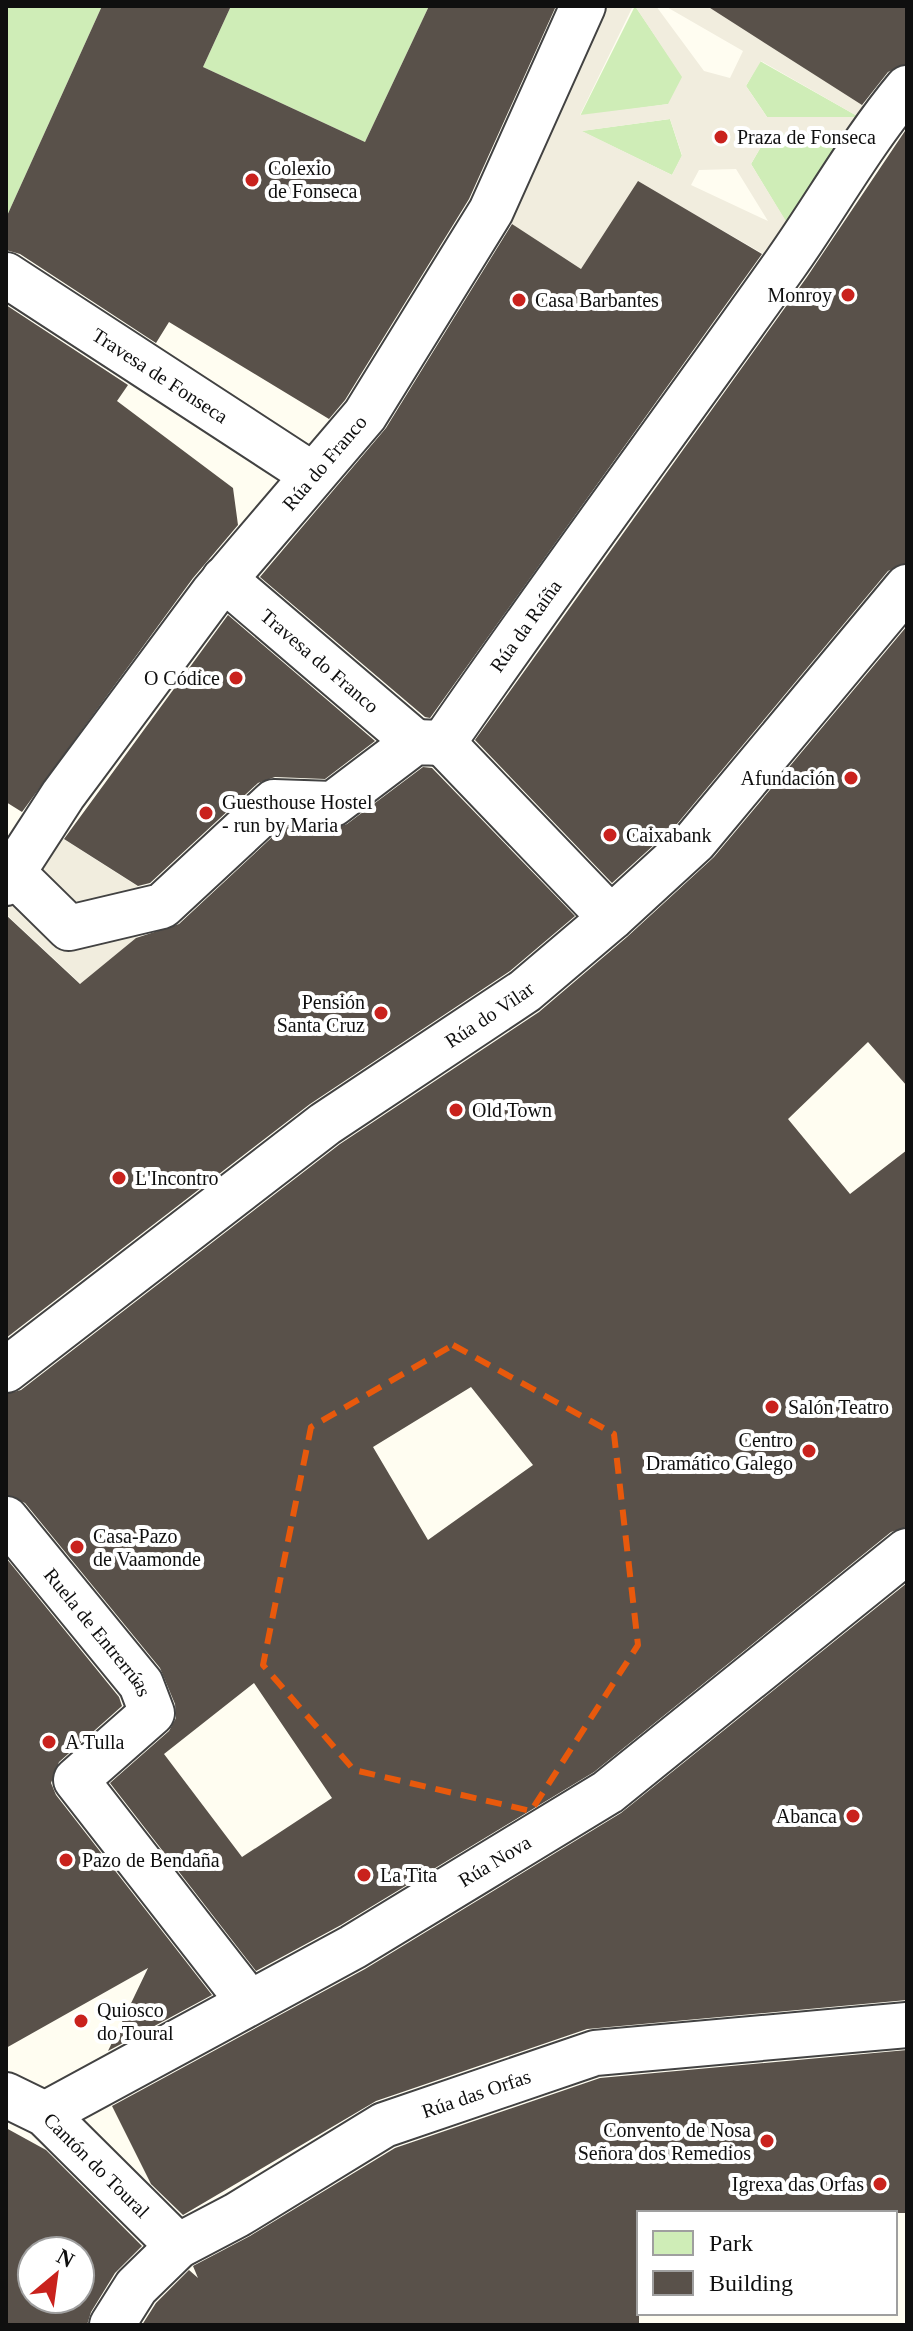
<svg xmlns="http://www.w3.org/2000/svg" width="913" height="2331" font-family="Georgia,serif">
<rect width="100%" height="100%" fill="#fffdf1"/>
<!-- green -->
<g fill="#cfedb7">
<polygon points="6,6 102,6 6,218"/>
<polygon points="231,6 429,6 365,142 203,67"/>
<polygon points="635,6 683,77 669,104 580,116"/>
<polygon points="760,61 859,117 767,117 746,86"/>
<polygon points="670,119 682,156 672,175 581,131"/>
<polygon points="769,133 848,135 789,227 751,164"/>
</g>
<!-- plaza -->
<g fill="#f1edde" fill-rule="evenodd">
<path d="M583,6H633L580,115L668,104L682,77L635,6H656L704,71L730,78L743,51L665,6H708L882,117L767,256L638,182L581,269L491,211ZM761,61L857,116V117H767L746,86ZM670,119L682,155L672,175L582,131ZM769,133L847,135L789,226L751,164ZM736,169L768,221L691,185L699,170Z"/>
<polygon points="43,826 156,898 167,912 81,984 6,914 6,881"/>
</g>
<!-- building -->
<g fill="#59514a" fill-rule="evenodd">
<polygon points="102,6 231,6 203,67 365,142 429,6 556,6 469,199 345,400 329,419 169,322 156,343 20,254 6,250 6,218"/>
<polygon points="707,6 907,6 907,64 888,72 862,105"/>
<polygon points="907,128 907,563 888,571 677,824 612,883 475,740 807,277"/>
<polygon points="638,181 762,254 430,718 425,717 260,577 386,428 512,224 581,269"/>
<polygon points="6,305 128,385 117,401 233,488 238,525 193,578 22,812 6,802"/>
<polygon points="228,615 375,741 325,779 275,777 258,783 150,883 138,886 64,839"/>
<path d="M907,626V1086L868,1042L788,1119L850,1194L907,1150V1527L891,1532L594,1772L341,1925L256,1971L110,1783L169,1731L176,1718L175,1704L160,1668L25,1503L6,1495V1394L21,1390L340,1144L539,1012L627,937L714,857ZM471,1387L533,1465L428,1540L373,1447ZM254,1683L332,1798L242,1857L164,1754Z"/>
<polygon points="423,767 432,768 575,916 510,971 310,1104 6,1338 6,915 80,984 136,938 179,924 283,827 332,829 347,824"/>
<polygon points="6,1558 119,1697 122,1706 59,1762 51,1783 56,1795 212,1995 108,2051 148,1968 6,2048"/>
<polygon points="907,1583 907,2000 587,2029 376,2101 183,2215 151,2184 112,2106 365,1969 621,1813"/>
<polygon points="907,2050 907,2213 639,2213 639,2325 142,2325 156,2303 189,2270 198,2278 193,2266 250,2236 395,2148 600,2078"/>
<path d="M6,2128L46,2150L142,2246L115,2273L91,2312L87,2325H6ZM32,2251H80V2299H32Z"/>
</g>
<g fill="none" stroke-linecap="round" stroke-linejoin="round">
<!-- pedestrian casing -->
<g stroke="#424242" stroke-width="48">
<g id="pedestrian">
<path id="s1" d="M6,275L313,475"/>
<path id="s2" d="M224,579L415,742"/>
<polyline points="443,743 611,918"/>
<path id="s3" d="M13,873L69,928L162,906L274,802L333,804L415,742L443,743C555,581 672,424 786,263C827,205 861,143 907,88"/>
<path id="s4" d="M6,883L63,795L213,593L365,415L491,211L583,6"/>
<path id="s5" d="M6,1370L325,1124L525,991L611,918L695,841L907,587"/>
<path id="s6" d="M6,1519L141,1684L152,1713L76,1780L249,2002"/>
<path id="s7" d="M6,2095L45,2114L178,2246"/>
<path id="s8" d="M45,2114L353,1947L608,1792L907,1551"/>
<path id="s9" d="M112,2325L136,2287L178,2246L237,2215L384,2125L595,2053L907,2025"/>
</g>
</g>
<!-- pedestrian -->
<use href="#pedestrian" stroke="#fff" stroke-width="44"/>
</g>
<!-- marked area -->
<path fill="none" stroke="#e8590c" stroke-width="6" stroke-dasharray="16 10" stroke-linejoin="round" d="M453,1345L614,1434L638,1645L531,1811L354,1770L263,1665L311,1427Z"/>
<!-- markers -->
<g fill="#c9221d" stroke="#fff" stroke-width="3">
<circle cx="721" cy="137" r="8"/>
<circle cx="252" cy="180" r="8"/>
<circle cx="848" cy="295" r="8"/>
<circle cx="519" cy="300" r="8"/>
<circle cx="236" cy="678" r="8"/>
<circle cx="851" cy="778" r="8"/>
<circle cx="206" cy="813" r="8"/>
<circle cx="610" cy="835" r="8"/>
<circle cx="381" cy="1013" r="8"/>
<circle cx="456" cy="1110" r="8"/>
<circle cx="119" cy="1178" r="8"/>
<circle cx="772" cy="1407" r="8"/>
<circle cx="809" cy="1451" r="8"/>
<circle cx="77" cy="1547" r="8"/>
<circle cx="49" cy="1742" r="8"/>
<circle cx="853" cy="1816" r="8"/>
<circle cx="66" cy="1860" r="8"/>
<circle cx="364" cy="1875" r="8"/>
<circle cx="81" cy="2021" r="8"/>
<circle cx="767" cy="2141" r="8"/>
<circle cx="880" cy="2184" r="8"/>
</g>
<g text-anchor="middle" dominant-baseline="central" stroke-width="8" stroke-linejoin="round" paint-order="stroke">
<!-- poi labels -->
<g font-size="20" fill="#0f0f0f" stroke="#fff" text-anchor="start">
<text x="737" y="137">Praza de Fonseca</text>
<text x="268" y="168">Colexio<tspan x="268" dy="23">de Fonseca</tspan></text>
<text x="832" y="295" text-anchor="end">Monroy</text>
<text x="535" y="300">Casa Barbantes</text>
<text x="220" y="678" text-anchor="end">O Códice</text>
<text x="835" y="778" text-anchor="end">Afundación</text>
<text x="222" y="802">Guesthouse Hostel<tspan x="222" dy="23">- run by Maria</tspan></text>
<text x="626" y="835">Caixabank</text>
<text x="365" y="1002" text-anchor="end">Pensión<tspan x="365" dy="23">Santa Cruz</tspan></text>
<text x="472" y="1110">Old Town</text>
<text x="135" y="1178">L'Incontro</text>
<text x="788" y="1407">Salón Teatro</text>
<text x="793" y="1440" text-anchor="end">Centro<tspan x="793" dy="23">Dramático Galego</tspan></text>
<text x="93" y="1536">Casa-Pazo<tspan x="93" dy="23">de Vaamonde</tspan></text>
<text x="65" y="1742">A Tulla</text>
<text x="837" y="1816" text-anchor="end">Abanca</text>
<text x="82" y="1860">Pazo de Bendaña</text>
<text x="380" y="1875">La Tita</text>
<text x="97" y="2010">Quiosco<tspan x="97" dy="23">do Toural</tspan></text>
<text x="751" y="2130" text-anchor="end">Convento de Nosa<tspan x="751" dy="23">Señora dos Remedios</tspan></text>
<text x="864" y="2184" text-anchor="end">Igrexa das Orfas</text>
</g>
<!-- street labels -->
<g font-size="20" fill="#0f0f0f" stroke="#fff">
<text stroke="none"><textPath href="#s1" startOffset="184">Travesa de Fonseca</textPath></text>
<text stroke="none"><textPath href="#s4" startOffset="528">Rúa do Franco</textPath></text>
<text stroke="none"><textPath href="#s3" startOffset="660">Rúa da Raíña</textPath></text>
<text stroke="none"><textPath href="#s2" startOffset="126">Travesa do Franco</textPath></text>
<text stroke="none"><textPath href="#s5" startOffset="600">Rúa do Vilar</textPath></text>
<text stroke="none"><textPath href="#s6" startOffset="146">Ruela de Entrerrúas</textPath></text>
<text stroke="none"><textPath href="#s8" startOffset="516">Rúa Nova</textPath></text>
<text stroke="none"><textPath href="#s9" startOffset="440">Rúa das Orfas</textPath></text>
<text stroke="none"><textPath href="#s7" startOffset="116">Cantón do Toural</textPath></text>
</g>
</g>
<!-- border -->
<rect width="913" height="2331" fill="none" stroke="#0f0f0f" stroke-width="16"/>
<!-- legend -->
<rect x="637" y="2211" width="260" height="104" fill="#ffffff" stroke="#9f9f9f" stroke-width="2"/>
<rect x="653" y="2231" width="40" height="24" fill="#cfedb7" stroke="#9f9f9f" stroke-width="2"/>
<text x="709" y="2251" font-size="24" fill="#0f0f0f">Park</text>
<rect x="653" y="2271" width="40" height="24" fill="#59514a" stroke="#9f9f9f" stroke-width="2"/>
<text x="709" y="2291" font-size="24" fill="#0f0f0f">Building</text>
<!-- north arrow -->
<g transform="translate(56 2275) rotate(29)"><circle r="38" fill="#ffffff" stroke="#9f9f9f" stroke-width="2"/>
<path d="M0-6L14 30L0 20L-14 30Z" fill="#c9221d"/>
<text y="-12" font-size="22" font-weight="bold" text-anchor="middle" fill="#0f0f0f">N</text>
</g>
</svg>
